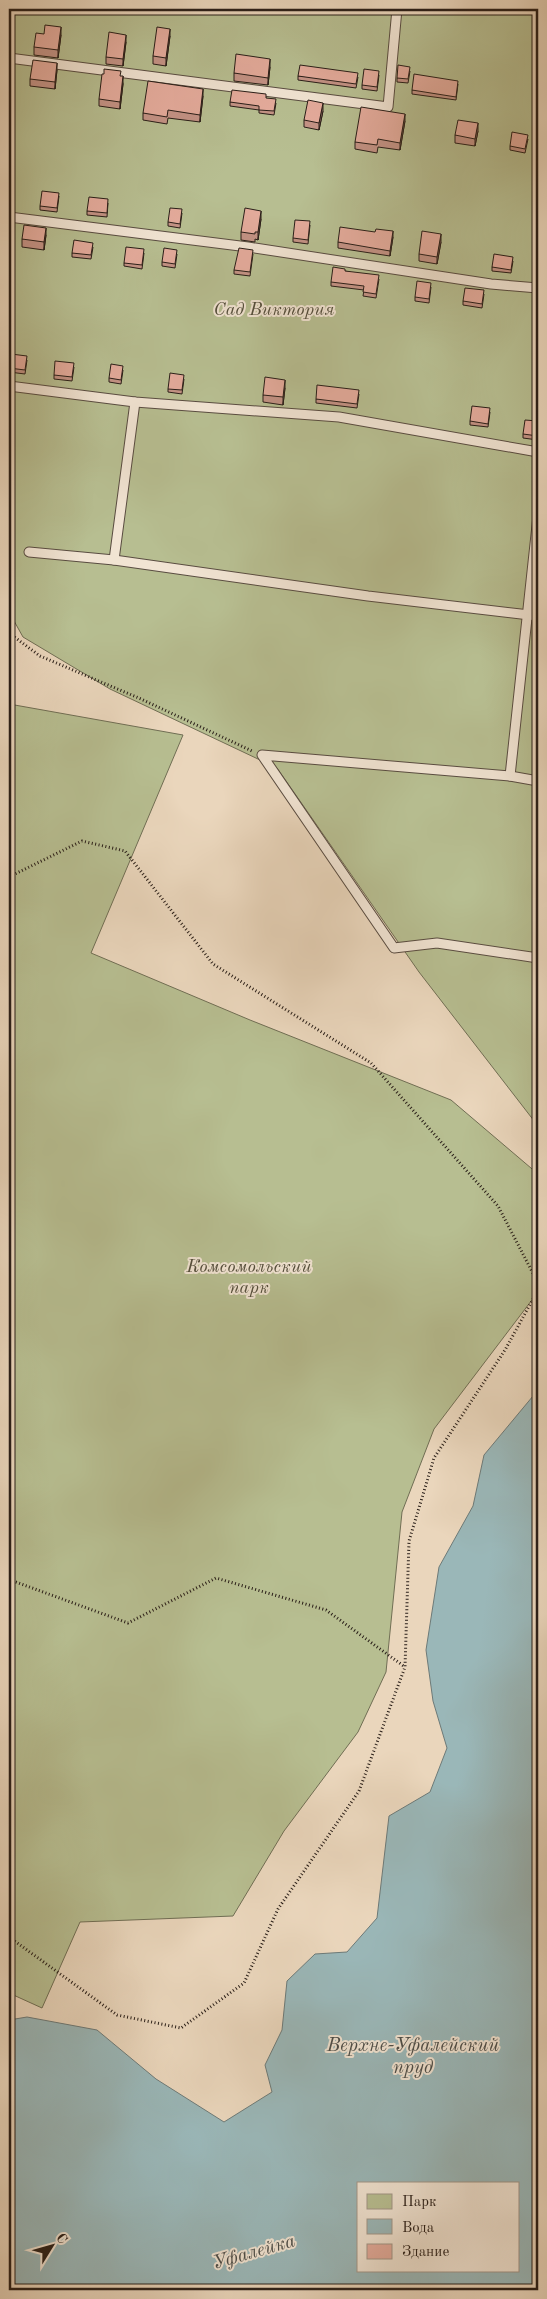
<svg xmlns="http://www.w3.org/2000/svg" width="547" height="2299" font-family="'Old Standard TT',serif">
<rect width="100%" height="100%" fill="#ead6bc"/>
<filter id="stains"><feTurbulence type="fractalNoise" baseFrequency=".004" numOctaves="4"/><feColorMatrix values="0 0 0 0 .2 0 0 0 0 .09 0 0 0 0 .02 0 0 0 .5 -.17"/></filter>
<radialGradient id="worn" r=".72"><stop offset=".6" stop-color="#630" stop-opacity="0"/><stop offset="1" stop-color="#630" stop-opacity=".3"/></radialGradient>
<!-- green -->
<g fill="#b7be91" stroke="#706e54">
<polygon points="9,9 538,9 538,1126 419,972 277,768 110,689 23,637 9,612"/>
<polygon points="9,704 183,735 91,953 250,1020 451,1100 538,1174 538,1292 434,1429 402,1512 386,1672 358,1732 284,1831 233,1916 80,1922 42,2008 9,1993"/>
</g>
<!-- water -->
<path fill="#9ab7b8" stroke="#6d7a78" fill-rule="evenodd" d="M538,1390V2290H9V2020L27,2017L97,2030L156,2079L224,2122L272,2092L265,2065L282,2030L287,1981L315,1954L347,1952L377,1918L389,1816L430,1792L447,1748L433,1701L426,1650L439,1567L473,1506L484,1455ZM358,2183H518V2270H358Z"/>
<g fill="none" stroke-linecap="round" stroke-linejoin="round">
<!-- lane casing -->
<g stroke="#594c41" stroke-width="11">
<g id="lane">
<polyline points="9,58 388,107 397,9"/>
<polyline points="9,217 248,247 491,284 538,288"/>
<polyline points="9,386 135,402 339,417 538,452"/>
<polyline points="538,516 510,776 262,755 394,948 437,943 538,958"/>
<polyline points="29,552 114,560 135,402"/>
<polyline points="114,560 368,596 538,616"/>
<polyline points="510,776 538,781"/>
</g>
</g>
<!-- path -->
<g stroke="#291e18" stroke-width="3" stroke-dasharray="1 2.5" stroke-linecap="butt">
<polyline points="9,633 40,656 141,699 252,751"/>
<polyline points="9,872 15,874 82,841 125,851 213,964 371,1063 498,1206 538,1283"/>
<polyline points="9,1581 13,1581 128,1623 216,1578 326,1610 405,1667"/>
<polyline points="9,1937 117,2015 181,2028 244,1983 278,1909 359,1791 405,1667 409,1541 434,1458 505,1350 538,1290"/>
</g>
<!-- lane -->
<use href="#lane" stroke="#f1e4d3" stroke-width="9"/>
</g>
<!-- wall -->
<g fill="#c49386" stroke="#291e18">
<polygon points="44,34 61,35 58,58 34,55 34,47"/>
<polygon points="170,36 166,66 153,64 153,56"/>
<polygon points="126,42 123,66 106,64 106,57"/>
<polygon points="270,67 268,85 234,81 234,73"/>
<polygon points="57,70 55,89 30,86 30,79"/>
<polygon points="410,71 408,83 397,82 397,78"/>
<polygon points="379,75 377,91 362,89 362,85"/>
<polygon points="121,76 123,84 120,109 99,106 99,99"/>
<polygon points="298,76 358,77 356,88 298,80"/>
<polygon points="458,84 456,100 412,94 412,90"/>
<polygon points="203,96 200,122 168,118 167,124 143,120 143,113"/>
<polygon points="266,98 276,103 274,115 259,113 259,110 230,106 230,102"/>
<polygon points="323,111 319,130 304,127 304,120"/>
<polygon points="405,121 400,150 378,147 377,153 355,149 355,142"/>
<polygon points="478,131 475,146 455,143 455,135"/>
<polygon points="528,139 525,153 510,150 510,146"/>
<polygon points="59,196 57,212 40,210 40,206"/>
<polygon points="108,203 107,217 87,215 87,211"/>
<polygon points="182,213 180,228 168,226 168,222"/>
<polygon points="261,219 258,240 255,239 255,242 241,240 241,232"/>
<polygon points="310,225 308,244 293,242 293,238"/>
<polygon points="46,235 44,250 22,247 22,239"/>
<polygon points="393,237 390,256 338,248 338,242"/>
<polygon points="441,242 437,264 419,261 419,254"/>
<polygon points="93,247 91,259 72,257 72,253"/>
<polygon points="144,253 142,269 124,266 124,263"/>
<polygon points="177,254 175,268 162,266 162,262"/>
<polygon points="253,254 250,276 234,274 234,270"/>
<polygon points="513,261 511,273 492,271 492,267"/>
<polygon points="345,271 379,279 376,298 363,296 364,290 331,286 331,282"/>
<polygon points="431,287 429,303 415,301 415,297"/>
<polygon points="484,294 482,308 463,305 463,301"/>
<polygon points="27,360 25,374 9,372 9,368"/>
<polygon points="74,367 72,381 54,379 54,375"/>
<polygon points="123,370 121,384 109,382 109,378"/>
<polygon points="184,379 182,394 168,392 168,389"/>
<polygon points="285,388 283,405 263,402 263,395"/>
<polygon points="359,394 357,408 316,403 316,399"/>
<polygon points="490,412 488,427 470,425 470,421"/>
<polygon points="538,421 538,440 523,438 523,434"/>
</g>
<!-- shaded-wall -->
<g fill="#a0786d" stroke="#291e18">
<polygon points="61,27 61,35 58,58 58,50"/>
<polygon points="170,29 170,36 166,66 166,58"/>
<polygon points="126,35 126,42 123,66 123,59"/>
<polygon points="270,59 270,67 268,85 268,78"/>
<polygon points="57,63 57,70 55,89 55,82"/>
<polygon points="123,76 123,84 120,109 120,102"/>
<polygon points="203,89 203,96 200,122 200,115"/>
<polygon points="323,103 323,111 319,130 319,123"/>
<polygon points="405,114 405,121 400,150 400,143"/>
<polygon points="478,123 478,131 475,146 475,139"/>
<polygon points="261,211 261,219 258,240 258,232"/>
<polygon points="46,228 46,235 44,250 44,242"/>
<polygon points="393,231 393,237 390,256 390,251"/>
<polygon points="441,234 441,242 437,264 437,257"/>
<polygon points="285,380 285,388 283,405 283,397"/>
</g>
<!-- building -->
<g fill="#e4ab9c" stroke="#291e18">
<polygon points="45,25 61,27 58,50 34,47 36,33 44,34"/>
<polygon points="157,27 170,29 166,58 153,56"/>
<polygon points="109,32 126,35 123,59 106,57"/>
<polygon points="236,54 270,59 268,78 234,73"/>
<polygon points="33,60 57,63 55,82 30,79"/>
<polygon points="300,65 358,73 356,84 298,76"/>
<polygon points="398,65 410,67 408,79 397,78"/>
<polygon points="104,69 121,71 120,76 123,76 120,102 99,99 102,74 104,74"/>
<polygon points="364,69 379,71 377,87 362,85"/>
<polygon points="414,74 458,81 456,97 412,90"/>
<polygon points="148,81 203,89 200,115 168,110 167,117 143,113"/>
<polygon points="232,90 266,94 266,98 276,99 274,111 259,110 259,106 230,102"/>
<polygon points="308,100 323,103 319,123 304,120"/>
<polygon points="361,107 405,114 400,143 378,139 377,145 355,142"/>
<polygon points="458,120 478,123 475,139 455,135"/>
<polygon points="512,132 528,135 525,149 510,146"/>
<polygon points="42,191 59,193 57,208 40,206"/>
<polygon points="89,197 108,199 107,213 87,211"/>
<polygon points="170,208 182,209 180,224 168,222"/>
<polygon points="245,208 261,211 258,232 255,232 255,234 241,232"/>
<polygon points="295,220 310,221 308,240 293,238"/>
<polygon points="24,225 46,228 44,242 22,239"/>
<polygon points="340,227 375,232 376,229 393,231 390,251 338,242"/>
<polygon points="422,231 441,234 437,257 419,254"/>
<polygon points="74,240 93,243 91,255 72,253"/>
<polygon points="126,247 144,249 142,265 124,263"/>
<polygon points="164,248 177,250 175,264 162,262"/>
<polygon points="239,248 253,250 250,272 234,270"/>
<polygon points="494,254 513,257 511,270 492,267"/>
<polygon points="333,267 345,269 345,271 379,275 376,294 363,292 364,286 331,282"/>
<polygon points="417,281 431,283 429,299 415,297"/>
<polygon points="465,288 484,290 482,304 463,301"/>
<polygon points="11,354 27,356 25,370 9,368"/>
<polygon points="55,361 74,363 72,377 54,375"/>
<polygon points="111,364 123,366 121,380 109,378"/>
<polygon points="170,373 184,375 182,390 168,389"/>
<polygon points="265,377 285,380 283,397 263,395"/>
<polygon points="317,385 359,390 357,404 316,399"/>
<polygon points="472,406 490,408 488,424 470,421"/>
<polygon points="525,420 538,421 538,436 523,434"/>
</g>
<g text-anchor="middle" dominant-baseline="central" stroke-width="4" stroke-linejoin="round" paint-order="stroke">
<!-- park labels -->
<g font-size="18" font-style="italic" fill="#544e3c" stroke="#f1e4d3">
<text x="274" y="310">Сад Виктория</text>
<text x="249" y="1267">Комсомольский<tspan x="249" dy="21">парк</tspan></text>
</g>
<!-- water labels -->
<g font-size="19" font-style="italic" fill="#4b4c48" stroke="#f1e4d3">
<text x="413" y="2046">Верхне-Уфалейский<tspan x="413" dy="22">пруд</tspan></text>
<text transform="translate(254 2253) rotate(-16)">Уфалейка</text>
</g>
</g>
<!-- margin -->
<rect width="547" height="2299" fill="none" stroke="#ead6bc" stroke-width="30"/>
<rect x="10" y="10" width="527" height="2279" fill="none" stroke="#291e18" stroke-width="2.5"/>
<rect x="15" y="15" width="517" height="2269" fill="none" stroke="#291e18"/>
<!-- legend -->
<rect x="357" y="2182" width="162" height="90" fill="#f1e4d3" stroke="#a19588"/>
<rect x="367" y="2194" width="25" height="15" fill="#b7be91" stroke="#a19588"/>
<text x="402" y="2206" font-size="15" fill="#291e18">Парк</text>
<rect x="367" y="2219" width="25" height="15" fill="#9ab7b8" stroke="#a19588"/>
<text x="402" y="2232" font-size="15" fill="#291e18">Вода</text>
<rect x="367" y="2244" width="25" height="15" fill="#e4ab9c" stroke="#a19588"/>
<text x="402" y="2256" font-size="15" fill="#291e18">Здание</text>
<!-- north arrow -->
<g transform="translate(52 2246) rotate(53)" stroke="#f1e4d3" stroke-width="4" paint-order="stroke">
<path d="M0-4L9 19L0 12L-9 19Z" fill="#291e18"/>
<text y="-8" font-size="14" font-weight="bold" text-anchor="middle" fill="#291e18">С</text>
</g>
<rect width="100%" height="100%" filter="url(#stains)"/>
<rect width="100%" height="100%" fill="url(#worn)"/>
</svg>
